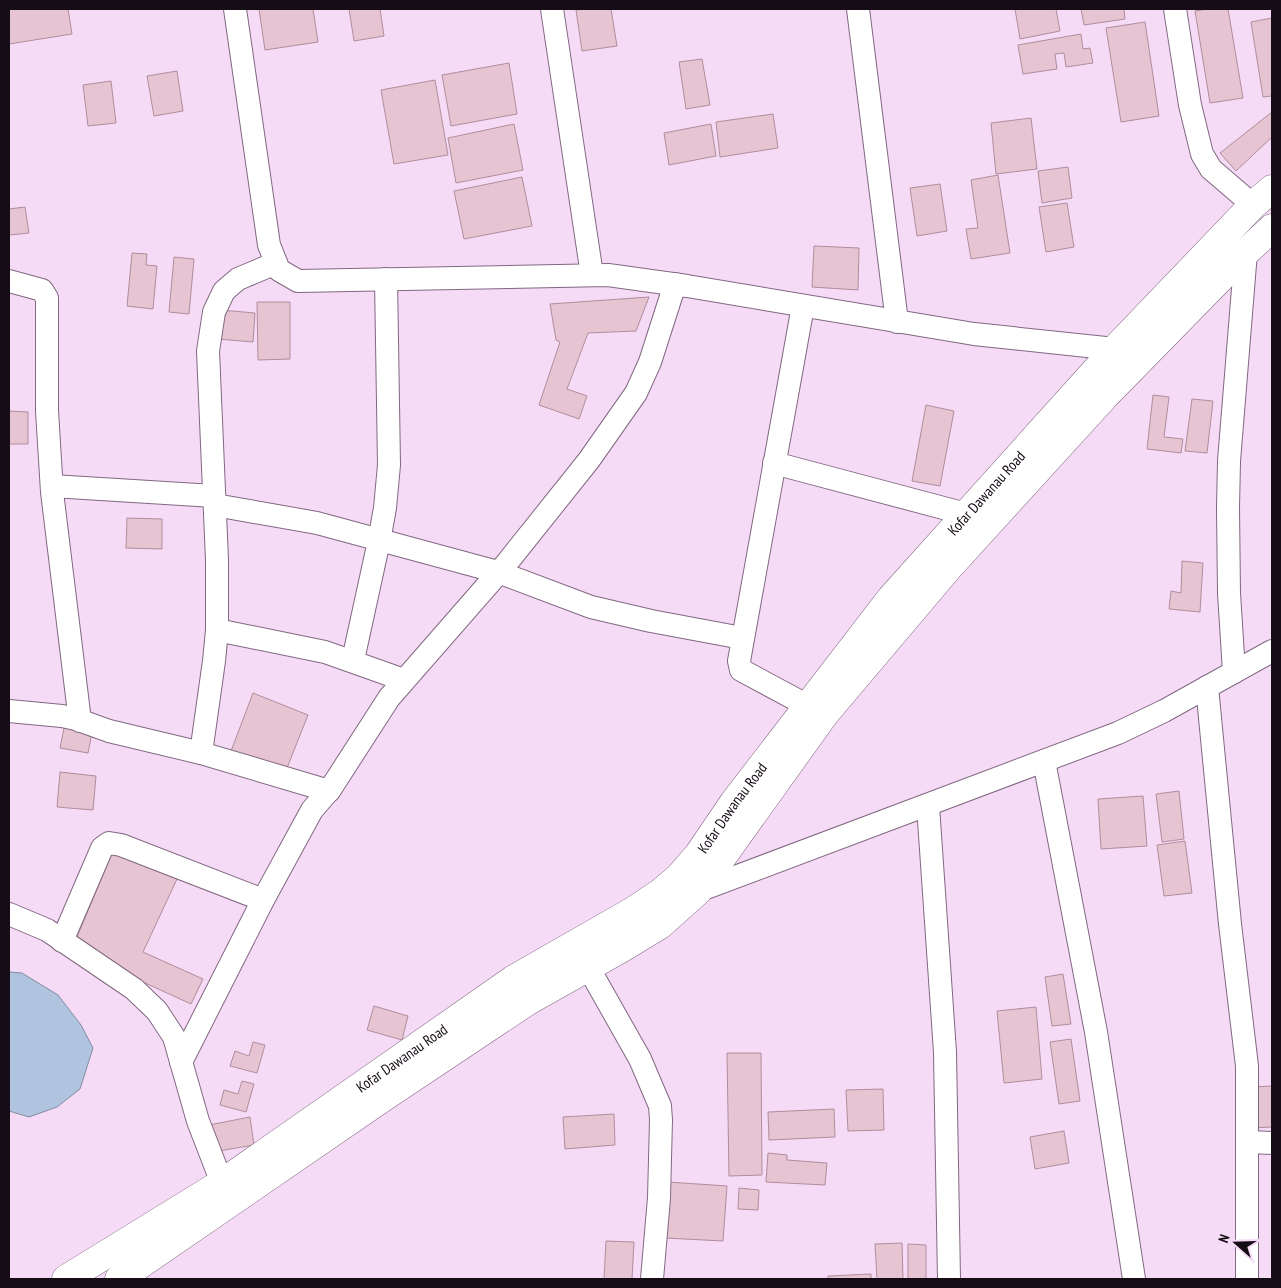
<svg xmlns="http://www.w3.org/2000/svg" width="1281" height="1288" font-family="'PT Sans Narrow',sans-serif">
<rect width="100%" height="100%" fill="#f6dbf6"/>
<!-- water -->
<polygon fill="#b0c4df" stroke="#828da2" points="9,972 22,973 58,995 81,1025 93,1048 80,1089 57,1107 29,1117 9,1111"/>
<!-- building -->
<g fill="#e6c4d2" stroke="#b08d9c">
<polygon points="9,9 68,9 72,34 9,44"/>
<polygon points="259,9 313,9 318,42 265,50"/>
<polygon points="349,9 380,9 384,36 354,41"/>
<polygon points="585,9 611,9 617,46 582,51 576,10"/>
<polygon points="1015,9 1056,9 1060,31 1020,39"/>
<polygon points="1081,9 1124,9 1125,19 1084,25"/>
<polygon points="1208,9 1228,9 1243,98 1210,103 1195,11"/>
<polygon points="1272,18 1272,96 1263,97 1251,22"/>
<polygon points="1145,22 1159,116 1121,122 1106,28"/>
<polygon points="1081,34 1083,49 1090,48 1093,63 1066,67 1064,53 1055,54 1057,69 1023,74 1018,45"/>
<polygon points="702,59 710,105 686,109 679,62"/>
<polygon points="509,63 517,114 451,126 442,75"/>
<polygon points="177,71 183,111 154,116 147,76"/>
<polygon points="435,80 448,155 394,164 381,90"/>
<polygon points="111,81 116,123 88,126 83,85"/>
<polygon points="1272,112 1272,137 1236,171 1220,153"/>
<polygon points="773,114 778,148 720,157 716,122"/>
<polygon points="1031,118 1037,169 996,174 991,123"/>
<polygon points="514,124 523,170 456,183 448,138"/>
<polygon points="711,124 716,156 669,165 664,133"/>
<polygon points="1068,167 1072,198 1042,203 1038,171"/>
<polygon points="998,175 1010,253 971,259 966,229 978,228 971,180"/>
<polygon points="522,177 532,226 464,239 454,191"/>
<polygon points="940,184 947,231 917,236 910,188"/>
<polygon points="1067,203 1074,247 1046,252 1039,207"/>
<polygon points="25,207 29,233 9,235 9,209"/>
<polygon points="814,246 859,248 858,290 812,287"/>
<polygon points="132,253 147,254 146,265 157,266 153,309 127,306"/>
<polygon points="174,257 194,259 189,314 169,312"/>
<polygon points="649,297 636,331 588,333 567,389 587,396 579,419 539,405 560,342 556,340 550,304"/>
<polygon points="257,302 290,302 290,359 258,360"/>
<polygon points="221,310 255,313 253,342 218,339"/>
<polygon points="1153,395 1169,397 1164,437 1183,439 1181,453 1147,449"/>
<polygon points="1192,399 1213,401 1207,453 1185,451"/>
<polygon points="926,405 954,411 940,486 912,481"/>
<polygon points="9,411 28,412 28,444 9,444"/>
<polygon points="127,518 162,519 162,549 126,548"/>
<polygon points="1182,561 1203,563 1200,612 1169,609 1171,591 1181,593"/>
<polygon points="253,693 308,715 285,773 231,751"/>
<polygon points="65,723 93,728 88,753 60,748"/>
<polygon points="60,772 96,776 93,810 57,807"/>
<polygon points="1179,791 1184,839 1162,842 1156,794"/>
<polygon points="1143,796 1147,846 1101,849 1098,799"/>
<polygon points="1185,841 1192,893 1164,896 1157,845"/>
<polygon points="113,851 177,879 143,952 203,979 191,1004 132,977 77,937"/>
<polygon points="1063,974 1071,1024 1052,1026 1045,977"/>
<polygon points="374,1006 408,1016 402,1040 367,1030"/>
<polygon points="1036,1007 1042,1079 1004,1083 997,1011"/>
<polygon points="1071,1039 1080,1101 1059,1104 1050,1042"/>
<polygon points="253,1042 265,1045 257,1073 230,1066 235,1051 249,1056"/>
<polygon points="727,1053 761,1053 762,1175 729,1176"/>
<polygon points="242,1081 254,1084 246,1112 220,1105 224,1090 238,1094"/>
<polygon points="1272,1086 1272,1127 1252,1128 1251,1087"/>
<polygon points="883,1089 884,1130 848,1131 846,1090"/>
<polygon points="834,1109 835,1137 769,1140 768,1112"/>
<polygon points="614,1114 615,1145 565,1149 563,1117"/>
<polygon points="250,1117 254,1145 213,1152 209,1125"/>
<polygon points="1064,1131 1069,1163 1035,1169 1030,1137"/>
<polygon points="768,1153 787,1155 787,1160 827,1163 825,1185 766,1182"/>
<polygon points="668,1182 727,1186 723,1241 665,1238"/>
<polygon points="739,1188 759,1190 758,1210 738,1209"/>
<polygon points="606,1241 634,1242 632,1279 604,1279"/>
<polygon points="902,1243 903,1279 877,1279 875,1244"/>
<polygon points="908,1244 926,1245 926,1279 908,1279"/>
<polygon points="871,1274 871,1279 828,1279 828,1276"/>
</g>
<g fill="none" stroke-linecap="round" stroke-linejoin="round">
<!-- street casing -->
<g stroke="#816881" stroke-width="24">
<g id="street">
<polyline points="235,9 269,245 279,270 298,281 608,275 687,286 974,334 1115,349"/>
<polyline points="552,9 592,275"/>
<polyline points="858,9 897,322"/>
<polyline points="1175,9 1190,105 1202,154 1211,169 1253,205"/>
<polyline points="9,281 42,290 47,298 47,411 52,492 80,721"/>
<polyline points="803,306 739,661 741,670 808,706"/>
<polyline points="774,463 966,514"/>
<polyline points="52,486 214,496"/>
<polyline points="215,505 317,523 498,572 591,607 651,621 742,638"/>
<polyline points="217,630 325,652 404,680"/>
<polyline points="353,660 379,541 385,508 389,465 386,279"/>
<polyline points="1234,672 1229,593 1228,508 1229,461 1246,252"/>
<polyline points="1207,687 1230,924 1247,1066 1247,1279"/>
<polyline points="9,711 62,716 76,719 109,731 201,753 329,791"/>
<polyline points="201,753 214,661 217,630 217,560 208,351 214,312 224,291 238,279 276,263"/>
<polyline points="1044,761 1096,1032 1134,1279"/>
<polyline points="928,806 945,1052 949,1279"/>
<polyline points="698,891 1118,733 1164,711 1272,651"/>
<polyline points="9,914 47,930 134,989 157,1011 174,1037 198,1121 222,1183"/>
<polyline points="62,941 102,848 109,843 121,845 263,900"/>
<polyline points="588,967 640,1059 660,1106 661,1120 659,1198 652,1279"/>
<polyline points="181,1062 263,900 312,810 331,788 389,698 506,564 589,460 636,393 650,362 675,284"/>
<polyline points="1248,1142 1272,1143"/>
</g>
</g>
<!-- secondary casing -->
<g stroke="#816881" stroke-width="29">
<g id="secondary">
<path id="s1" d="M66,1279L222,1183L514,979L633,911L660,893L679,877L698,855L734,802L891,598L1115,349L1253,205L1272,189"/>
<polyline points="119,1279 384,1097 528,1001 622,948 660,925 698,891 824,715 950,566 1105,396 1246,252 1272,228"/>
</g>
</g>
<!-- street -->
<use href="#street" stroke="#fff" stroke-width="22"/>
<!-- secondary -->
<use href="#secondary" stroke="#fff" stroke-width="28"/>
</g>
<g text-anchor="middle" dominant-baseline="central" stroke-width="4" stroke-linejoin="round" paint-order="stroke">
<!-- street labels -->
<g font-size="15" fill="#150c15" stroke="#f6dbf6">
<text stroke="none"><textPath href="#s1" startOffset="1226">Kofar Dawanau Road</textPath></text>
<text stroke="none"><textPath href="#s1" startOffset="821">Kofar Dawanau Road</textPath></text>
<text stroke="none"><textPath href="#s1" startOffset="402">Kofar Dawanau Road</textPath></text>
</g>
</g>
<!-- border -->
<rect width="1281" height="1288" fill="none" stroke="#150c15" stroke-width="20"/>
<!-- north arrow -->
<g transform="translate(1236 1243) rotate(290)" stroke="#f6dbf6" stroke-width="4" paint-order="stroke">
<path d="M0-4L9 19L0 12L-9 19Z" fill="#150c15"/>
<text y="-8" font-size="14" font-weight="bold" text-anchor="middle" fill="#150c15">N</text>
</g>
</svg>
